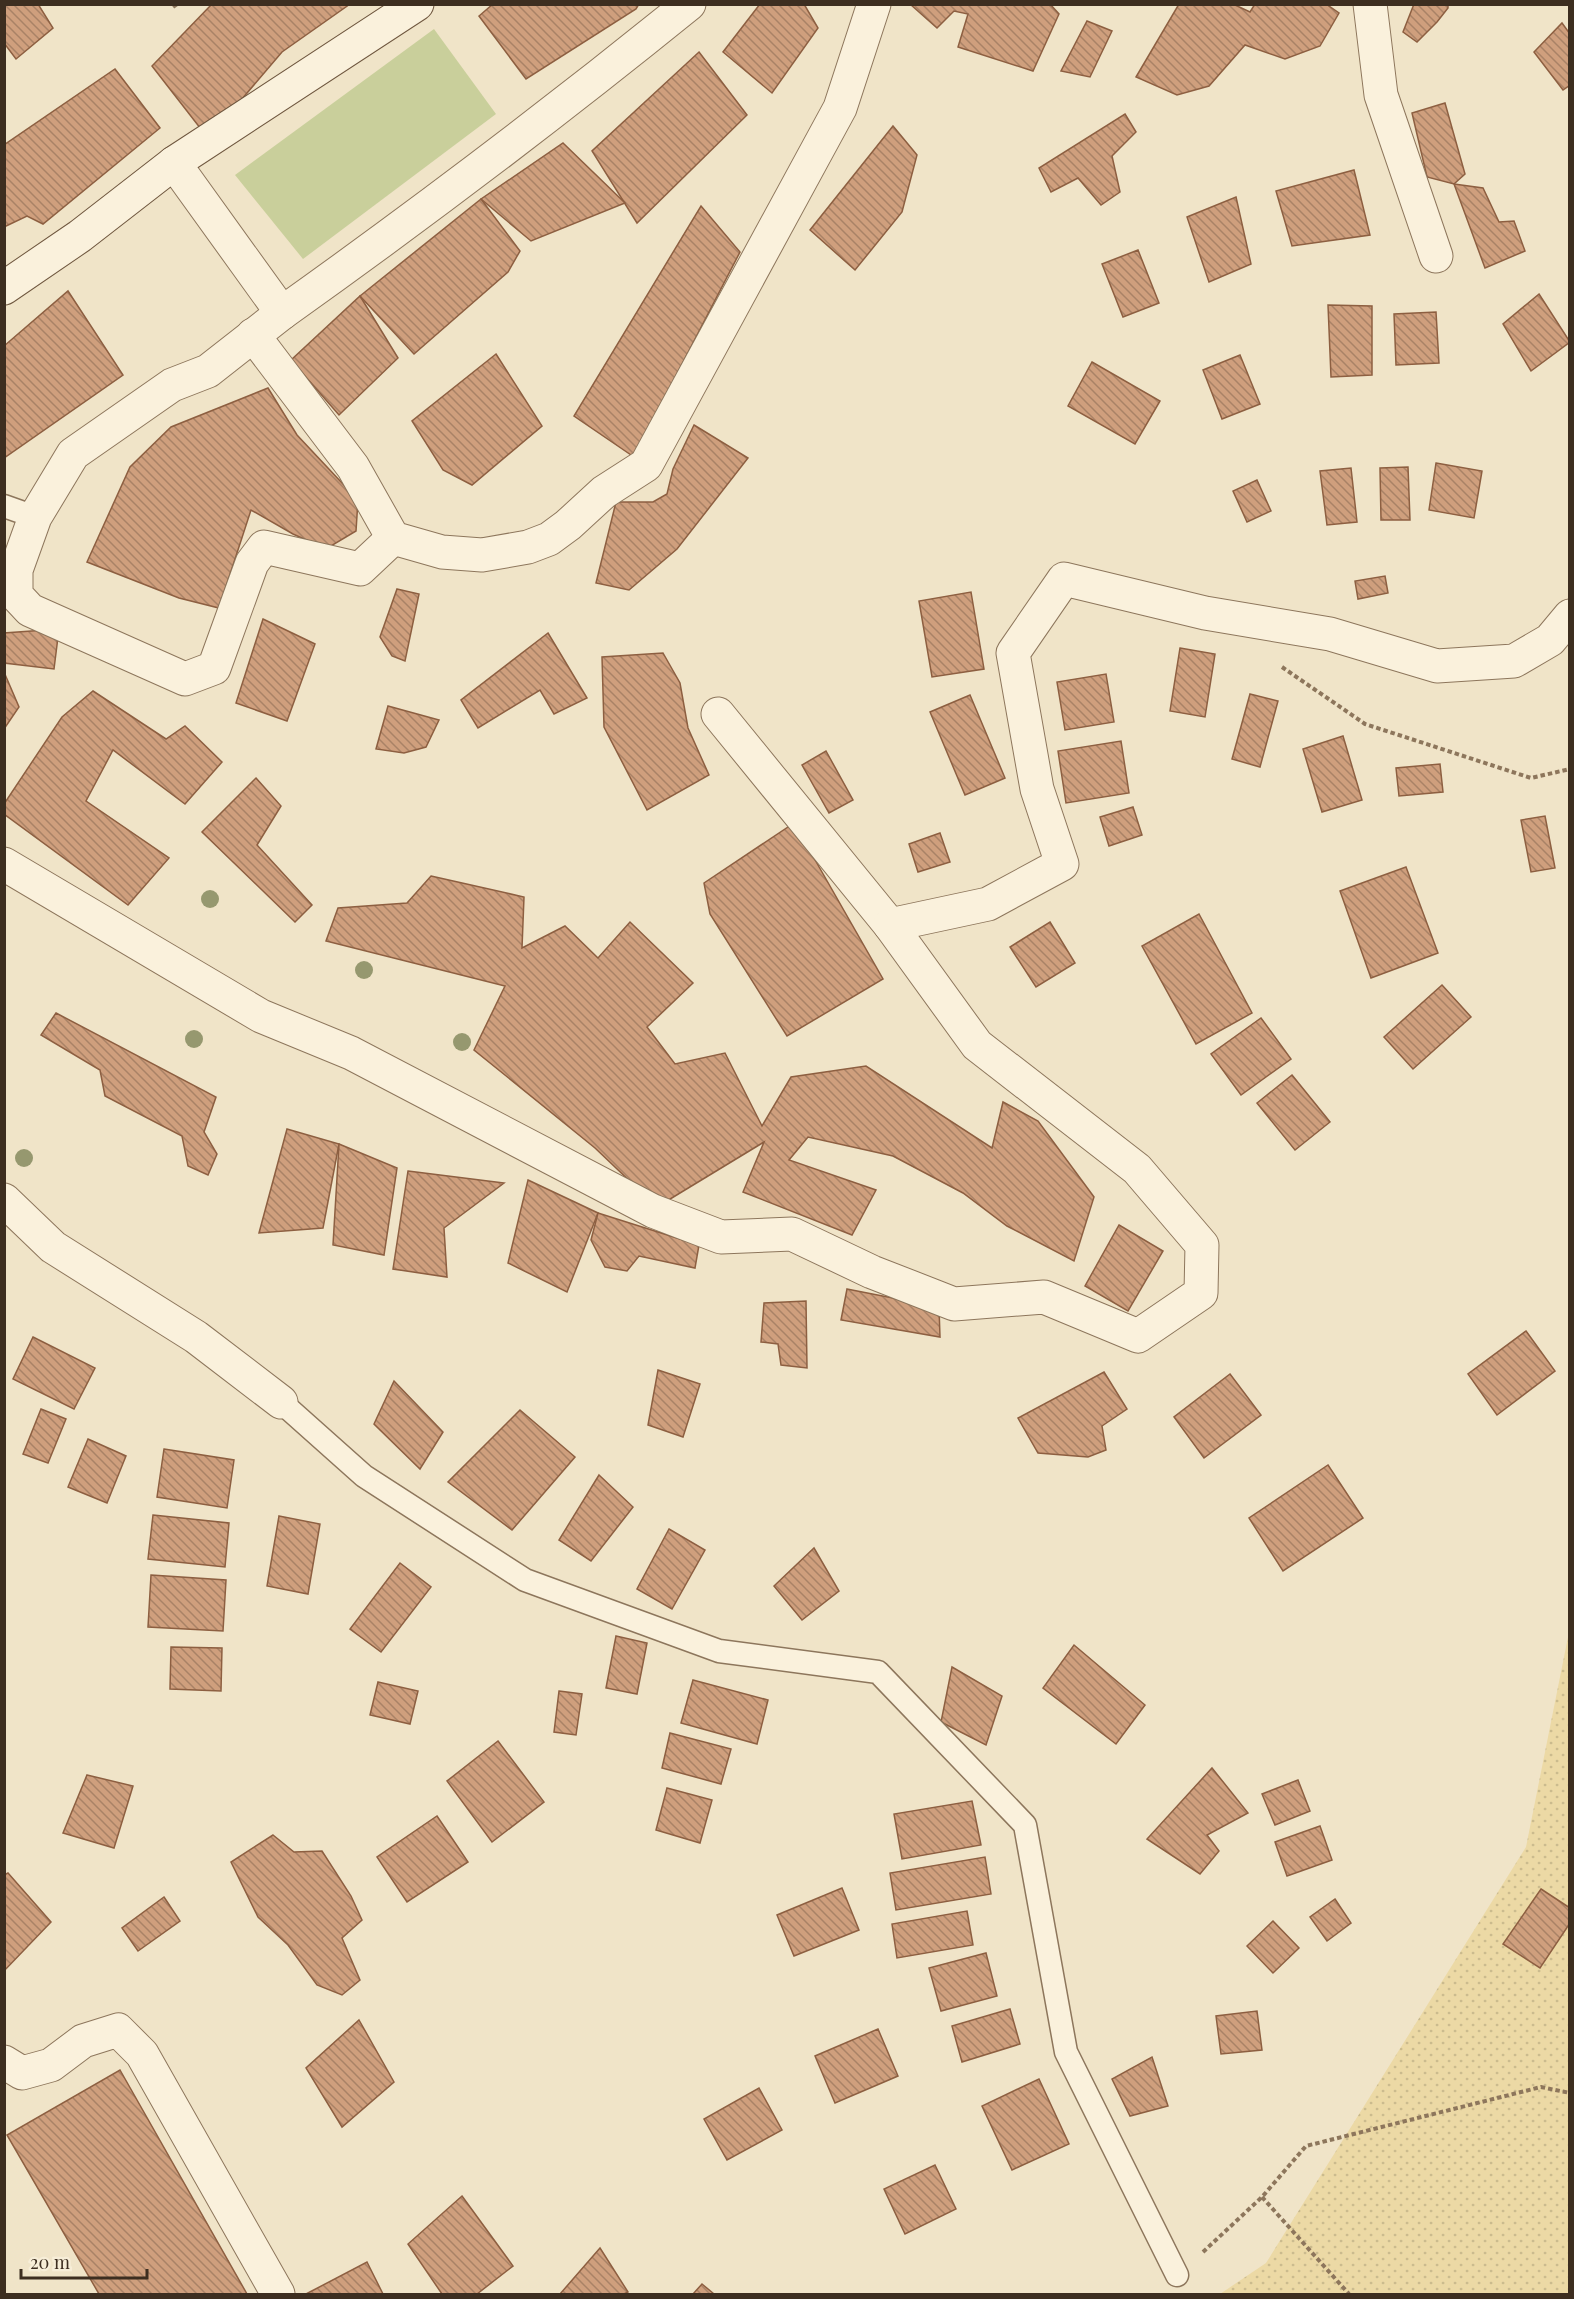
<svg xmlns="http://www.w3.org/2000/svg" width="1574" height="2299" font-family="'Playfair Display',serif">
<defs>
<pattern id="sand-dots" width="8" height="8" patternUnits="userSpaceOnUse" patternTransform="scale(1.5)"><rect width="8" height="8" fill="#ecd9a5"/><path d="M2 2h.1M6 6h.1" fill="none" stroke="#cbbb8e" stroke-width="1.8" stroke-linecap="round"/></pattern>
<pattern id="building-back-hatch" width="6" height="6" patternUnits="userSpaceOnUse" patternTransform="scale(1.5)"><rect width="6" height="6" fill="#cf9f7d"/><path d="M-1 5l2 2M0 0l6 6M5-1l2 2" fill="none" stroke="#a98266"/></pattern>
</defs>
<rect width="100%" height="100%" fill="#f0e4c8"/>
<!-- sand -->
<polygon fill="url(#sand-dots)" points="1569,1632 1569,2294 1220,2294 1266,2263 1526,1847"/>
<!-- park -->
<polygon fill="#c9cf9b" points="434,29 496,114 303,259 235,175"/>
<!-- building -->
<g fill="url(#building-back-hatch)" stroke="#8d5f41" stroke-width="1.5">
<polygon points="4,4 38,4 53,28 16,59 4,43"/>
<polygon points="212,4 350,4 282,52 230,113 204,133 152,66"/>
<polygon points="493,4 639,4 636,9 526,79 479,16"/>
<polygon points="760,4 804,4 818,28 772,93 723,52"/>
<polygon points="910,4 1050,4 1059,14 1033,71 958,47 968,14 954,11 937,28"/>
<polygon points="1179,4 1233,4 1250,12 1255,4 1326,4 1339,13 1320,46 1285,59 1245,45 1209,86 1177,95 1136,77"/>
<polygon points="1414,4 1448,4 1448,8 1437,22 1417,42 1403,32"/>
<polygon points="1087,21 1112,31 1090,77 1061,71"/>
<polygon points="1562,23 1570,34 1570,85 1563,90 1534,52"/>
<polygon points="699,52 747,115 637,223 592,151"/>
<polygon points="115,69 160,128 43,224 27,216 4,227 4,145"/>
<polygon points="1445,103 1465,174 1454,184 1427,177 1412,113"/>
<polygon points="1125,114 1136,132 1112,156 1120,192 1101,205 1078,178 1051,192 1039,168"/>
<polygon points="893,126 917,155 902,212 855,270 810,230"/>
<polygon points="563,143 625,203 531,241 481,199"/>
<polygon points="1354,170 1370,235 1292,246 1276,191"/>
<polygon points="1454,184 1483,188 1499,222 1514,221 1525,251 1485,268"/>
<polygon points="1236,197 1251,264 1209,282 1187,217"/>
<polygon points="481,199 520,251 508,272 414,354 360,296"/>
<polygon points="701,206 740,252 634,457 574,416"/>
<polygon points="1138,250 1159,303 1123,317 1102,264"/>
<polygon points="68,291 123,375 4,458 4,346"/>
<polygon points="1539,294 1570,342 1531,371 1503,324"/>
<polygon points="360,296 398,358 339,415 291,360"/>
<polygon points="1328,305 1372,306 1372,375 1331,377"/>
<polygon points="1436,312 1439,363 1396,365 1394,314"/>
<polygon points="496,354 542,426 472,485 443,470 412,421"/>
<polygon points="1240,355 1260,404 1222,419 1203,370"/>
<polygon points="1092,362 1160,401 1135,444 1068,406"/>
<polygon points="268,388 297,435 358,500 356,531 326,549 293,534 251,510 219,608 179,598 87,562 130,467 171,427"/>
<polygon points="694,425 748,458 677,549 629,590 596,583 616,502 653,502 667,494 673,469"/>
<polygon points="1436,463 1482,471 1474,518 1429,510"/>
<polygon points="1408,467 1410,520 1381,520 1380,468"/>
<polygon points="1351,468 1357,522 1327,525 1320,471"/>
<polygon points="1257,480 1271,511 1247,522 1233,491"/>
<polygon points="1385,576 1388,593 1358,599 1355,581"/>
<polygon points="397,589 419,594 405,661 392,656 380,637"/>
<polygon points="971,592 984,669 932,677 919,601"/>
<polygon points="263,619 315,644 287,721 236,703"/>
<polygon points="59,629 54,669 4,663 4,633"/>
<polygon points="548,633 587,698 554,714 540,690 478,728 461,700"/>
<polygon points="1180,648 1215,654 1205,717 1170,711"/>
<polygon points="663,653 680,683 688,728 709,775 647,810 604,727 602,657"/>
<polygon points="4,672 19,707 4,729"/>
<polygon points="1106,674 1114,722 1065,730 1057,682"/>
<polygon points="93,691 166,739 185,726 222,762 185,804 113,750 86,801 169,858 128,905 4,814 4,804 62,717"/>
<polygon points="1250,694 1278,701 1260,767 1232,759"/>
<polygon points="970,695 1005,778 965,795 930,712"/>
<polygon points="388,706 439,720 426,747 404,753 376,749"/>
<polygon points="1343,736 1362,800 1322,812 1303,749"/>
<polygon points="1121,741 1129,793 1066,803 1058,751"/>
<polygon points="826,751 853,800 829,813 802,765"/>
<polygon points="1440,764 1443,792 1399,796 1396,768"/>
<polygon points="256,778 281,806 257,845 312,905 295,922 202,832"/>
<polygon points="1133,807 1142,835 1109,846 1100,817"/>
<polygon points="1545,816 1555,868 1531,872 1521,820"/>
<polygon points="794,823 883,979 787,1036 710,914 704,883"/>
<polygon points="940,833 950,862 918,872 909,844"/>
<polygon points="1406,867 1438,953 1371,978 1340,891"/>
<polygon points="431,876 524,897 522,948 565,926 598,958 630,922 693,983 647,1027 675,1064 725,1053 762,1126 791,1077 866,1066 992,1148 1003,1102 1038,1121 1094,1197 1074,1261 1007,1226 963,1193 893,1156 808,1137 789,1160 876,1190 852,1235 743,1192 764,1142 657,1207 595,1148 474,1050 505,986 326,941 338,908 407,903"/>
<polygon points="1199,914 1252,1013 1196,1044 1142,946"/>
<polygon points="1050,922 1075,963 1036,987 1010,947"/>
<polygon points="1442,985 1471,1017 1413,1069 1384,1037"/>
<polygon points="56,1013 216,1097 204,1132 217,1154 208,1175 188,1166 182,1136 105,1096 100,1070 41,1035"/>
<polygon points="1261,1018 1291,1059 1241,1095 1211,1054"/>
<polygon points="1292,1075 1330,1122 1295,1150 1257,1103"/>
<polygon points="287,1129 339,1144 323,1228 259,1233"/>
<polygon points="339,1144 397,1168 384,1255 333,1245"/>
<polygon points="408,1171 504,1183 444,1228 447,1277 393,1269"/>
<polygon points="528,1180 598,1213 567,1292 508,1263"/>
<polygon points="598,1213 699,1245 695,1268 639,1256 627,1271 605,1267 591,1240"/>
<polygon points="1119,1225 1163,1251 1128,1311 1085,1286"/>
<polygon points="847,1289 939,1307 940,1337 841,1320"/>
<polygon points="806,1301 807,1368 781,1365 778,1344 761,1342 764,1303"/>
<polygon points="1526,1331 1555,1371 1497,1415 1468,1374"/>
<polygon points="33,1337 95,1368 74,1409 13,1379"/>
<polygon points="658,1370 700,1384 683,1437 648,1425"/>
<polygon points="1104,1372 1127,1409 1102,1426 1106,1450 1088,1457 1038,1453 1018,1418"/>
<polygon points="1230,1374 1261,1415 1204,1458 1174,1417"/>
<polygon points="394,1381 443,1432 420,1469 374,1424"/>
<polygon points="41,1409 66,1419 48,1463 23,1454"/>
<polygon points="520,1410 575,1457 512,1530 448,1482"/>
<polygon points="88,1439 126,1456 107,1503 68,1487"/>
<polygon points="164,1449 234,1460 227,1508 157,1497"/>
<polygon points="1328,1465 1363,1518 1283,1571 1249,1518"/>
<polygon points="599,1475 633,1507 591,1561 559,1540"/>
<polygon points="153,1515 229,1523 225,1567 148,1559"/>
<polygon points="279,1516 320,1524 308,1594 267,1586"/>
<polygon points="669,1529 705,1550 672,1609 637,1589"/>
<polygon points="814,1548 839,1591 802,1620 774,1586"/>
<polygon points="400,1563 431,1587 381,1652 350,1629"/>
<polygon points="151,1575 226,1580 223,1631 148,1627"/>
<polygon points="616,1636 647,1643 637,1694 606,1688"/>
<polygon points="1074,1645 1145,1705 1116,1744 1043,1688"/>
<polygon points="171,1647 222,1648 221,1691 170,1689"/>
<polygon points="952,1667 1002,1696 986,1745 941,1722"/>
<polygon points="693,1680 768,1700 757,1744 681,1723"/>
<polygon points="378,1682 418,1691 410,1724 370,1715"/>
<polygon points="559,1691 582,1694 576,1735 554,1732"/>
<polygon points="670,1733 731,1749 721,1784 662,1768"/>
<polygon points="498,1741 544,1802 492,1842 447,1781"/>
<polygon points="1212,1768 1248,1813 1207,1835 1219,1851 1200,1874 1147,1839"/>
<polygon points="87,1775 133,1786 114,1848 63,1833"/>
<polygon points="1298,1780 1310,1811 1275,1825 1262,1794"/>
<polygon points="667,1788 712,1800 700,1843 656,1830"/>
<polygon points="972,1801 981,1845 902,1859 894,1814"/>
<polygon points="437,1816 468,1862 407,1902 377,1857"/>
<polygon points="1320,1826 1332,1860 1287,1876 1275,1842"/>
<polygon points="273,1835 294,1852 322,1851 351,1896 362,1920 342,1938 360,1980 342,1995 317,1985 288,1945 258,1917 231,1862"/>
<polygon points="985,1857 991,1894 896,1910 890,1873"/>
<polygon points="8,1873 51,1922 4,1971 4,1875"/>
<polygon points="842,1888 859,1930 794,1956 777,1915"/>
<polygon points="1541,1889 1570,1908 1570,1923 1540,1968 1503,1944"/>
<polygon points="164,1897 180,1921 138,1951 122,1928"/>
<polygon points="1335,1899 1351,1923 1327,1941 1310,1917"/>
<polygon points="967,1911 973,1945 897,1958 892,1924"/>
<polygon points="1273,1921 1299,1948 1273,1973 1247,1946"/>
<polygon points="986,1953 997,1996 941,2011 929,1968"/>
<polygon points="1010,2009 1020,2044 962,2062 952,2026"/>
<polygon points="1257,2011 1262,2050 1221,2054 1216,2016"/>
<polygon points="359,2020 394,2082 342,2127 306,2068"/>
<polygon points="878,2029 898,2076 835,2103 815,2056"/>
<polygon points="1152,2057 1168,2106 1130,2116 1112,2079"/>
<polygon points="120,2070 247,2294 99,2294 7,2135"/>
<polygon points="1039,2079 1069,2144 1012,2170 982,2106"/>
<polygon points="759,2088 782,2130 727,2160 704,2119"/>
<polygon points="935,2165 956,2209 905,2234 884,2189"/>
<polygon points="462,2196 513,2266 477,2294 442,2294 408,2244"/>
<polygon points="600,2248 628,2292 624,2294 560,2294"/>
<polygon points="367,2262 383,2294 306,2294"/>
<polygon points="702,2284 714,2294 693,2294"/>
</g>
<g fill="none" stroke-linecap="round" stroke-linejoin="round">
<!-- lane casing -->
<g stroke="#8d765c" stroke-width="25">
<g id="lane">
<polyline points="4,506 35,517"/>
<polyline points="281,1402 364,1476 525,1580 719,1651 878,1672 1025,1825 1066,2052 1177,2275"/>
</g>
</g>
<!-- street casing -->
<g stroke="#8d765c" stroke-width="35">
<g id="street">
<polyline points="1370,4 1381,95 1436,256"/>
<path d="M174,163L282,313C421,214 557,111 689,4"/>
<polyline points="282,313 208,371 172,385 73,454 35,517 16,570 16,595 30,610 185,679 214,668 252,563 264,547 360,569 393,538"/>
<polyline points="253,335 353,467 393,538 442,552 482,555 528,547 549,539 568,525 604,492 646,465 840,108 874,4"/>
<polyline points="718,714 890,925"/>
<polyline points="4,864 261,1016 351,1053 653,1211 721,1237 792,1234 872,1272 954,1304 1044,1297 1138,1336 1201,1293 1202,1245 1137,1169 977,1045 890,925 988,904 1062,864 1037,789 1013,653 1064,579 1205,613 1330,634 1437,666 1514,661 1550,640 1570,616"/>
<polyline points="4,1200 53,1247 196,1337 281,1402"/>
<polyline points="4,2062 22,2073 51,2065 83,2041 118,2030 142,2054 278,2294"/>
</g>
</g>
<!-- secondary casing -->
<g stroke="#6f573f" stroke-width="35">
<polyline id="secondary" points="4,288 80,236 174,163 417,4"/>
</g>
<!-- path -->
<g stroke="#8d765c" stroke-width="4" stroke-dasharray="4.5 3" stroke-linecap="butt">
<polyline points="173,7 177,4"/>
<polyline points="1282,667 1365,724 1531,778 1570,769"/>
<polyline points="1262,2197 1349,2294"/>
<polyline points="1203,2252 1262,2197 1306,2146 1541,2087 1570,2093"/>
</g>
<!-- lane -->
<use href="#lane" stroke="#faf1dc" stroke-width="22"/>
<!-- street -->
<use href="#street" stroke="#faf1dc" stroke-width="33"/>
<!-- secondary -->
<use href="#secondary" stroke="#faf1dc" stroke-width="33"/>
</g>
<!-- trees -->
<g fill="#96986f">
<circle cx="210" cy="899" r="9"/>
<circle cx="364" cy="970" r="9"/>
<circle cx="194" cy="1039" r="9"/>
<circle cx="462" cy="1042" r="9"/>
<circle cx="24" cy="1158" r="9"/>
</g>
<!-- border -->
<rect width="1574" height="2299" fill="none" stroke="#3d2e20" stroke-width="12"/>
<!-- scale -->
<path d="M21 2269v9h126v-9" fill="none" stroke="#3d2e20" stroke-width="3"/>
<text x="30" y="2269" font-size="18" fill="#3d2e20" stroke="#f7eed8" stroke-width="4.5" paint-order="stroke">20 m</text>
</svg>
